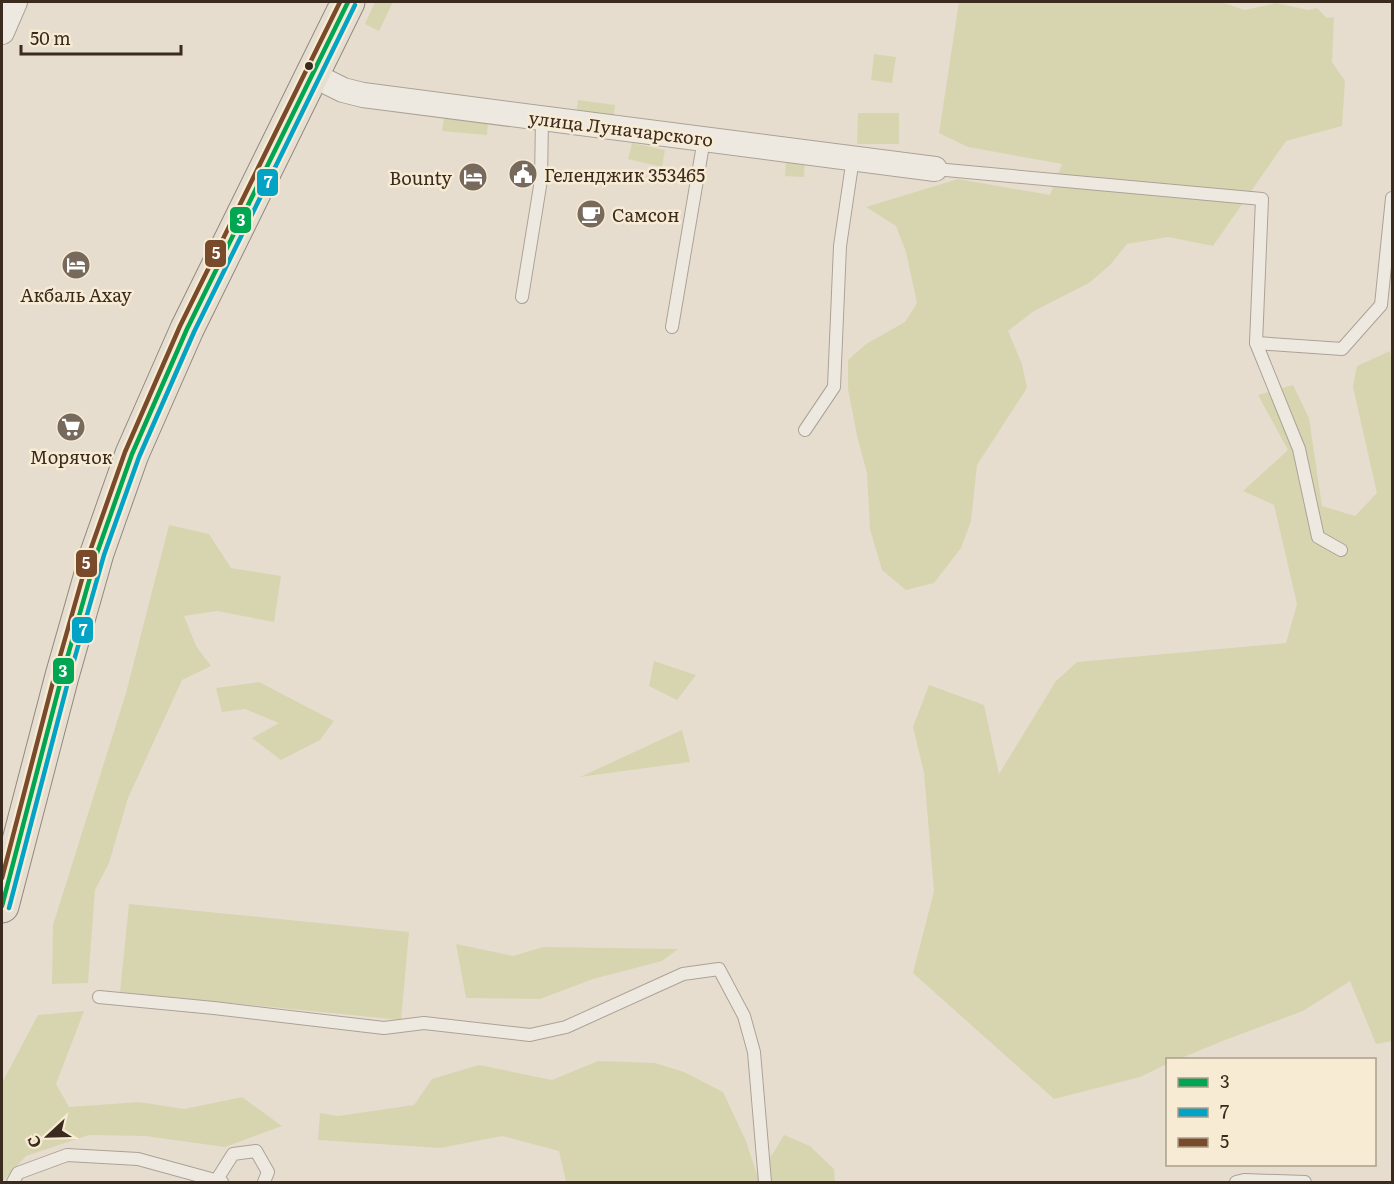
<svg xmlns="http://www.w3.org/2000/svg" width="1394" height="1184" font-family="Literata,serif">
<rect width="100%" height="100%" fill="#e6ddce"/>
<!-- green -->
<g fill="#d7d5b0">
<polygon points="375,2 393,2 379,31 365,24"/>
<polygon points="959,2 1221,2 1245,10 1276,3 1308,10 1317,8 1327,18 1334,17 1332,62 1345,81 1342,126 1286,141 1213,246 1168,237 1127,244 1110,265 1089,283 1034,311 1008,331 1022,364 1027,388 977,465 971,521 961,548 934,583 906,590 882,570 870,529 867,473 857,436 848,389 848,360 866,344 905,322 917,303 906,252 896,226 866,207 958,179 1050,195 1062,164 968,147 939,133"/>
<polygon points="874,54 896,57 892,83 871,80"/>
<polygon points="578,100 615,105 613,121 576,116"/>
<polygon points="858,113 899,113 899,144 857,144"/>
<polygon points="444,118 488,122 487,135 442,131"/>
<polygon points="632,143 665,150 662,167 628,159"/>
<polygon points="786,160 805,161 804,177 785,176"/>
<polygon points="1390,351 1392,368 1392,1041 1376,1044 1350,981 1303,1011 1225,1040 1179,1059 1168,1060 1167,1064 1140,1077 1054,1099 913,973 934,891 924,773 913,727 929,685 984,705 999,774 1056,681 1077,662 1286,643 1297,604 1274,505 1243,491 1288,450 1258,395 1293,385 1309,418 1322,506 1355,516 1377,493 1353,387 1357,366"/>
<polygon points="169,525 209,534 231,568 281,576 274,622 217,611 184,616 196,646 211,666 182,680 128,798 109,863 95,890 88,983 52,984 53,925 126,693"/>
<polygon points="654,661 696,675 677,700 649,686"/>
<polygon points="259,682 334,721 320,740 281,760 252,738 279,723 245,709 222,712 216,688"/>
<polygon points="682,730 690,762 580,777"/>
<polygon points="129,904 409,932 401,1020 120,992"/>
<polygon points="456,944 513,956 543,947 678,949 662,961 593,979 540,999 466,998"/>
<polygon points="84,1011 56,1084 69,1107 139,1102 184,1109 242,1097 282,1126 225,1147 145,1136 89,1135 26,1156 2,1182 2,1083 38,1015"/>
<polygon points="598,1061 655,1063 684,1072 723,1092 746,1141 758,1178 784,1135 810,1146 834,1169 835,1182 566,1182 559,1151 502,1136 440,1148 318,1140 320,1113 338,1116 414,1105 432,1079 479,1065 552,1080"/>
</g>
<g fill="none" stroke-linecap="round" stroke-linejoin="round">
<!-- service casing -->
<g stroke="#aba297" stroke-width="14">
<g id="service">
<polyline points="935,169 1262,199 1256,343 1299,449 1318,537 1341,550"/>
<polyline points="522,297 541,180 542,118"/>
<polyline points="672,327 704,139"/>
<polyline points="1256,343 1342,349 1381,305 1392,198"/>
<polyline points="805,430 834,387 840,246 853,158"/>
<polyline points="99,997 214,1008 384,1028 424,1023 530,1035 566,1027 683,974 719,969 744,1016 754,1052 765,1182"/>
<polyline points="216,1181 233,1154 256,1151 268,1172 264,1182"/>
<polyline points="13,1182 18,1173 67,1155 138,1159 222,1182"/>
<polyline points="1236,1182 1244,1180 1305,1182"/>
</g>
</g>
<!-- minor casing -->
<g stroke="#aba297" stroke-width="26">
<g id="minor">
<polyline points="2,32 15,2"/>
<polyline points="311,74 343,90 363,95 935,169"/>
</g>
</g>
<!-- primary casing -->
<g stroke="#91887e" stroke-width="35">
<polyline id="primary" points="2,906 62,676 97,553 132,454 187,329 348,2"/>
</g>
<!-- service -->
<use href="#service" stroke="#eee9e0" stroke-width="12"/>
<!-- minor -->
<use href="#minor" stroke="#eee9e0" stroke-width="24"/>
<!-- primary -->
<use href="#primary" stroke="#e6ded1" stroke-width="33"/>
<!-- bus-1 casing -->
<g stroke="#f7ebd4" stroke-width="9">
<polyline id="bus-1" points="2,906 62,676 97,553 132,454 187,329 348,2"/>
</g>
<!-- bus-2 casing -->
<g stroke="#f7ebd4" stroke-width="9">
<polyline id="bus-2" points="9,908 69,678 104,555 139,457 194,332 355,5"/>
</g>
<!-- bus-3 casing -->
<g stroke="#f7ebd4" stroke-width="9">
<polyline id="bus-3" points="2,878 55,674 90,551 125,452 180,326 340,2"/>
</g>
<!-- bus-1 -->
<use href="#bus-1" stroke="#00a651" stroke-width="4.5"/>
<!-- bus-2 -->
<use href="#bus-2" stroke="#03a3c5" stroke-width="4.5"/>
<!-- bus-3 -->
<use href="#bus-3" stroke="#7a4b2a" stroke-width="4.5"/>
</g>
<!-- icons -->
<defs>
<g id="civic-disc" transform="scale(1.5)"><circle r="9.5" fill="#77695c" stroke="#f7ebd4"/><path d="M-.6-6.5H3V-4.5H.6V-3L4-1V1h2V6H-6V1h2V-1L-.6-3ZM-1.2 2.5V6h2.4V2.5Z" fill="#fff"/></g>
<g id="hotel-disc" transform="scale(1.5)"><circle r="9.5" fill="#77695c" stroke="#f7ebd4"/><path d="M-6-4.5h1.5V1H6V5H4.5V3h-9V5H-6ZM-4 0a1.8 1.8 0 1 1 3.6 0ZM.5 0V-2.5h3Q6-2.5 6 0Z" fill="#fff"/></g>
<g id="cafe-disc" transform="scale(1.5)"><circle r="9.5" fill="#77695c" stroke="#f7ebd4"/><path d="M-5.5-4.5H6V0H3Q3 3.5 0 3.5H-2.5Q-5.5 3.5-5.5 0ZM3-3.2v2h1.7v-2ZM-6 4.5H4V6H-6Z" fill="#fff"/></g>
<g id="supermarket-disc" transform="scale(1.5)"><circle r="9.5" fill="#77695c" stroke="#f7ebd4"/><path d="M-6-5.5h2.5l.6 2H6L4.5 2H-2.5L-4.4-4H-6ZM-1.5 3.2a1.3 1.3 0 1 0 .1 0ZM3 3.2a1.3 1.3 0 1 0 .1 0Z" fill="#fff"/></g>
</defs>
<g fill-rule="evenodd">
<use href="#civic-disc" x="523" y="174"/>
<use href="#hotel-disc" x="473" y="177"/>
<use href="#cafe-disc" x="591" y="214"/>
<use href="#hotel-disc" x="76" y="265"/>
<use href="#supermarket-disc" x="71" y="427"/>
</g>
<!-- markers -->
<circle fill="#3b2a1e" stroke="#f7ebd4" stroke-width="2" cx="309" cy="66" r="5"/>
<g text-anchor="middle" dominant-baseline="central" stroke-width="5" stroke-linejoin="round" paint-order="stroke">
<!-- street labels -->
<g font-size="18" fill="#3b2a1e" stroke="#f7ebd4">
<text transform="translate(621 128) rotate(7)">улица Луначарского</text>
</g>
<!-- poi labels -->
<g font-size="18" fill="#3b2a1e" stroke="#f7ebd4" text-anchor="start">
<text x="544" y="174">Геленджик 353465</text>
<text x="452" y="177" text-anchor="end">Bounty</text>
<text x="612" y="214">Самсон</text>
<text x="76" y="294" text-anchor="middle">Акбаль Ахау</text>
<text x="71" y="456" text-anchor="middle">Морячок</text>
</g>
</g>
<g stroke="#f7ebd4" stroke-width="2">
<rect x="256" y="168" width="23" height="29" rx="6" fill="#03a3c5"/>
<rect x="229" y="206" width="23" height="28" rx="6" fill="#00a651"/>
<rect x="204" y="239" width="23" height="29" rx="6" fill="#7a4b2a"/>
<rect x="75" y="549" width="23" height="29" rx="6" fill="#7a4b2a"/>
<rect x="71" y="616" width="23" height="28" rx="6" fill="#03a3c5"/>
<rect x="52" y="657" width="23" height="28" rx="6" fill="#00a651"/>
</g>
<g font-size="16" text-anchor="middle" font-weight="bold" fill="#fff">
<text x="268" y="188">7</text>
<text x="241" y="226">3</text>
<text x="216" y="259">5</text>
<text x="86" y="569">5</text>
<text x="83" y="636">7</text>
<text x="63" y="677">3</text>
</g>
<!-- border -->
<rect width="1394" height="1184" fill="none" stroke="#3b2a1e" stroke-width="6"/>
<!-- legend -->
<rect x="1166" y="1058" width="210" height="108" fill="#f7ebd4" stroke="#ac9e8b" stroke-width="1.5"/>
<rect x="1178" y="1078" width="30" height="9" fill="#00a651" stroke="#ac9e8b" stroke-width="1.5"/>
<text x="1220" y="1088" font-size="18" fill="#3b2a1e">3</text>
<rect x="1178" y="1108" width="30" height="9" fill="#03a3c5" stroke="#ac9e8b" stroke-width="1.5"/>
<text x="1220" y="1118" font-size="18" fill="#3b2a1e">7</text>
<rect x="1178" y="1138" width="30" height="9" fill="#7a4b2a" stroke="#ac9e8b" stroke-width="1.5"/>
<text x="1220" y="1148" font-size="18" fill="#3b2a1e">5</text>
<!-- north arrow -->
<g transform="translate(48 1136) rotate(248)" stroke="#f7ebd4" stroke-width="4.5" paint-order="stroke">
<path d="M0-4.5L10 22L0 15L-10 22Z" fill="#3b2a1e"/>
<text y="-9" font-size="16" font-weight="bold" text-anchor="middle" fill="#3b2a1e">С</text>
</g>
<!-- scale -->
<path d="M21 45v9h160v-9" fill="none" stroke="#3b2a1e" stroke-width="3"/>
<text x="30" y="45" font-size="18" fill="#3b2a1e" stroke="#f7ebd4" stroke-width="4.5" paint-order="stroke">50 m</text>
</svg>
